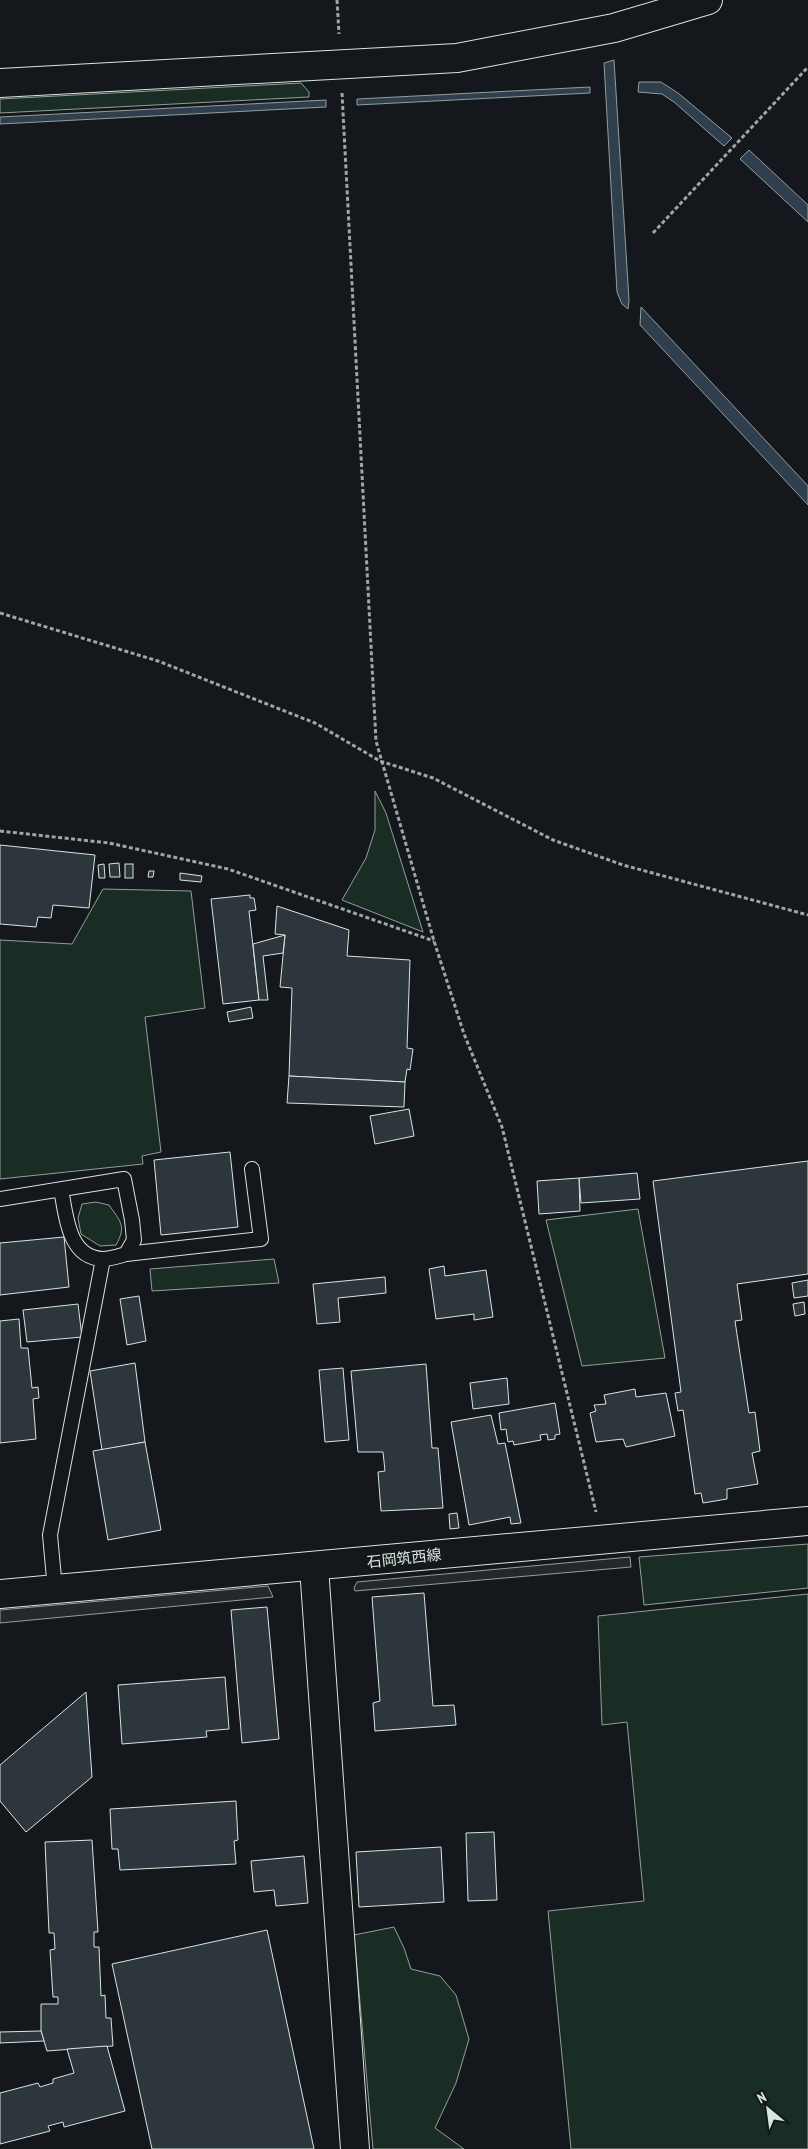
<svg xmlns="http://www.w3.org/2000/svg" width="808" height="2149" font-family="'PT Sans Narrow','Noto Sans JP',sans-serif">
<rect width="100%" height="100%" fill="#14181c"/>
<!-- green -->
<g fill="#1a2d24" stroke="#939e99">
<polygon points="301,83 309,92 309,97 0,113 0,99"/>
<polygon points="375,791 386,813 423,932 342,900 366,858 375,830"/>
<polygon points="103,889 191,891 205,1008 145,1017 161,1152 142,1156 143,1164 0,1179 0,940 72,944"/>
<path d="M96,1202L109,1205C120,1221 127,1226 116,1245L100,1246L81,1234L78,1218L82,1204Z"/>
<polygon points="638,1209 665,1358 582,1366 546,1220"/>
<polygon points="274,1259 279,1283 152,1291 150,1269"/>
<polygon points="808,1544 808,1588 644,1605 639,1557"/>
<polygon points="808,1594 808,2149 571,2149 548,1911 644,1901 627,1722 602,1725 598,1616"/>
<polygon points="394,1927 404,1948 411,1969 440,1976 456,1995 469,2039 456,2083 435,2128 464,2149 373,2149 354,1935"/>
</g>
<!-- parking -->
<g fill="#24282b" stroke="#939e99">
<polygon points="630,1557 631,1567 355,1591 354,1588 357,1582"/>
<polygon points="268,1586 273,1597 0,1623 0,1610"/>
</g>
<!-- water -->
<g fill="#2f3f4d" stroke="#939e99">
<polygon points="614,60 629,300 628,309 622,304 617,292 604,63"/>
<polygon points="639,82 661,82 678,93 732,138 724,146 674,102 662,94 638,92"/>
<polygon points="590,87 590,93 357,105 357,99"/>
<polygon points="326,100 326,107 0,124 0,117"/>
<polygon points="749,150 808,205 808,222 740,159"/>
<polygon points="641,307 808,486 808,505 640,325"/>
</g>
<!-- building -->
<g fill="#2c363c" stroke="#d8e6dc">
<polygon points="0,845 95,855 89,908 53,905 51,918 38,917 36,927 0,924"/>
<polygon points="119,863 120,877 110,877 109,864"/>
<polygon points="104,864 105,878 99,878 98,865"/>
<rect x="125" y="864" width="8" height="14"/>
<polygon points="149,871 154,871 153,877 148,877"/>
<polygon points="180,873 202,876 201,882 180,880"/>
<polygon points="250,895 250,898 254,898 256,910 249,911 259,1000 223,1004 211,899"/>
<polygon points="277,906 349,930 347,956 410,960 407,1048 413,1049 410,1070 407,1069 405,1082 289,1076 292,988 280,987 285,935 275,934"/>
<polygon points="285,935 283,953 263,956 268,1000 259,1000 253,944"/>
<polygon points="251,1007 253,1018 229,1022 227,1012"/>
<polygon points="289,1076 405,1082 404,1107 287,1103"/>
<polygon points="409,1109 414,1136 375,1144 370,1116"/>
<polygon points="230,1152 238,1227 161,1235 154,1160"/>
<polygon points="808,1161 808,1274 737,1284 742,1320 735,1321 749,1413 755,1412 760,1451 752,1453 758,1484 727,1489 727,1499 703,1503 701,1493 695,1494 683,1410 678,1411 675,1393 681,1392 653,1181"/>
<polygon points="637,1173 640,1199 581,1203 579,1178"/>
<polygon points="579,1178 580,1211 539,1214 537,1181"/>
<polygon points="64,1237 69,1287 0,1295 0,1243"/>
<polygon points="444,1266 445,1276 486,1270 493,1317 474,1320 474,1314 436,1319 429,1269"/>
<polygon points="385,1277 386,1293 338,1298 340,1322 317,1324 313,1284"/>
<polygon points="808,1280 808,1296 794,1298 792,1283"/>
<polygon points="139,1296 146,1341 127,1345 120,1299"/>
<polygon points="804,1302 805,1314 795,1316 793,1304"/>
<polygon points="78,1304 82,1337 27,1342 23,1310"/>
<polygon points="19,1319 21,1348 28,1348 32,1388 38,1387 39,1398 33,1399 36,1439 0,1443 0,1321"/>
<polygon points="135,1363 145,1442 102,1450 90,1371"/>
<polygon points="426,1364 432,1448 438,1448 443,1508 381,1511 378,1472 385,1471 383,1452 358,1452 351,1371"/>
<polygon points="343,1368 349,1440 325,1442 319,1370"/>
<polygon points="507,1378 509,1404 473,1409 470,1383"/>
<polygon points="635,1389 636,1397 666,1393 675,1436 626,1447 623,1439 596,1442 590,1413 596,1411 594,1405 606,1404 604,1395"/>
<polygon points="555,1403 560,1434 555,1435 555,1439 548,1440 547,1434 540,1435 541,1440 514,1445 513,1441 508,1442 506,1429 501,1430 499,1413"/>
<polygon points="491,1415 498,1444 505,1443 521,1523 511,1524 510,1517 469,1525 451,1422"/>
<polygon points="145,1442 161,1530 108,1540 93,1451"/>
<polygon points="457,1513 459,1528 450,1529 449,1514"/>
<polygon points="424,1593 433,1706 454,1705 456,1725 375,1731 373,1703 380,1701 372,1597"/>
<polygon points="267,1607 279,1739 242,1743 231,1610"/>
<polygon points="225,1677 229,1729 206,1731 207,1737 122,1744 118,1685"/>
<polygon points="86,1692 92,1777 26,1832 0,1801 0,1765"/>
<polygon points="236,1801 238,1840 234,1841 236,1864 120,1870 118,1849 112,1849 110,1809"/>
<polygon points="494,1832 497,1900 468,1901 466,1833"/>
<polygon points="92,1840 98,1932 94,1932 94,1947 99,1947 101,1996 105,1995 106,2018 111,2018 113,2046 47,2051 41,2031 41,2004 58,2004 58,1997 53,1997 50,1950 55,1949 54,1933 49,1933 45,1842"/>
<polygon points="441,1847 444,1902 359,1907 356,1852"/>
<polygon points="304,1856 308,1903 276,1906 274,1890 254,1892 251,1861"/>
<polygon points="267,1930 314,2149 152,2149 112,1964"/>
<polygon points="41,2031 44,2041 0,2043 0,2032"/>
<polygon points="107,2046 125,2111 64,2127 63,2122 48,2126 50,2131 0,2144 0,2093 38,2083 40,2087 53,2083 53,2079 74,2073 67,2049"/>
</g>
<g fill="none" stroke-linecap="round" stroke-linejoin="round">
<!-- lane casing -->
<g stroke="#d8e6dc" stroke-width="16">
<g id="lane">
<path d="M0,1199L124,1179L132,1220L134,1240L126,1254C119,1256 110,1259 103,1259C68,1258 66,1215 61,1189"/>
<polyline points="126,1254 261,1239 252,1169"/>
<polyline points="55,1589 50,1535 103,1259"/>
</g>
</g>
<!-- street casing -->
<g stroke="#d8e6dc" stroke-width="30">
<polyline id="street" points="314,1567 355,2149"/>
</g>
<!-- secondary casing -->
<g stroke="#d8e6dc" stroke-width="30">
<polyline id="secondary" points="0,83 457,58 614,28 708,0"/>
</g>
<!-- primary casing -->
<g stroke="#d8e6dc" stroke-width="30">
<polyline id="primary" points="0,1594 808,1521"/>
</g>
<!-- path -->
<g stroke="#9da8a2" stroke-width="3" stroke-dasharray="4 2.5" stroke-linecap="butt">
<polyline points="337,0 339,34"/>
<polyline points="342,93 376,741 434,941 464,1034 502,1127 596,1512"/>
<polyline points="653,233 808,67"/>
<polyline points="0,613 158,661 315,723 380,761 433,778 553,840 623,865 808,915"/>
<polyline points="0,831 109,843 228,869 434,941"/>
</g>
<!-- lane -->
<use href="#lane" stroke="#14181c" stroke-width="14"/>
<!-- street -->
<use href="#street" stroke="#14181c" stroke-width="28"/>
<!-- secondary -->
<use href="#secondary" stroke="#14181c" stroke-width="28"/>
<!-- primary -->
<use href="#primary" stroke="#14181c" stroke-width="28"/>
</g>
<g text-anchor="middle" dominant-baseline="central" stroke-width="4" stroke-linejoin="round" paint-order="stroke">
<!-- street labels -->
<g font-size="15" fill="#d8e6dc" stroke="#14181c">
<text transform="translate(404 1558) rotate(-6)">石岡筑西線</text>
</g>
</g>
<!-- north arrow -->
<g transform="translate(768 2109) rotate(331)" stroke="#14181c" stroke-width="4" paint-order="stroke">
<path d="M0-4L9 19L0 12L-9 19Z" fill="#d8e6dc"/>
<text y="-8" font-size="14" font-weight="bold" text-anchor="middle" fill="#d8e6dc">N</text>
</g>
</svg>
